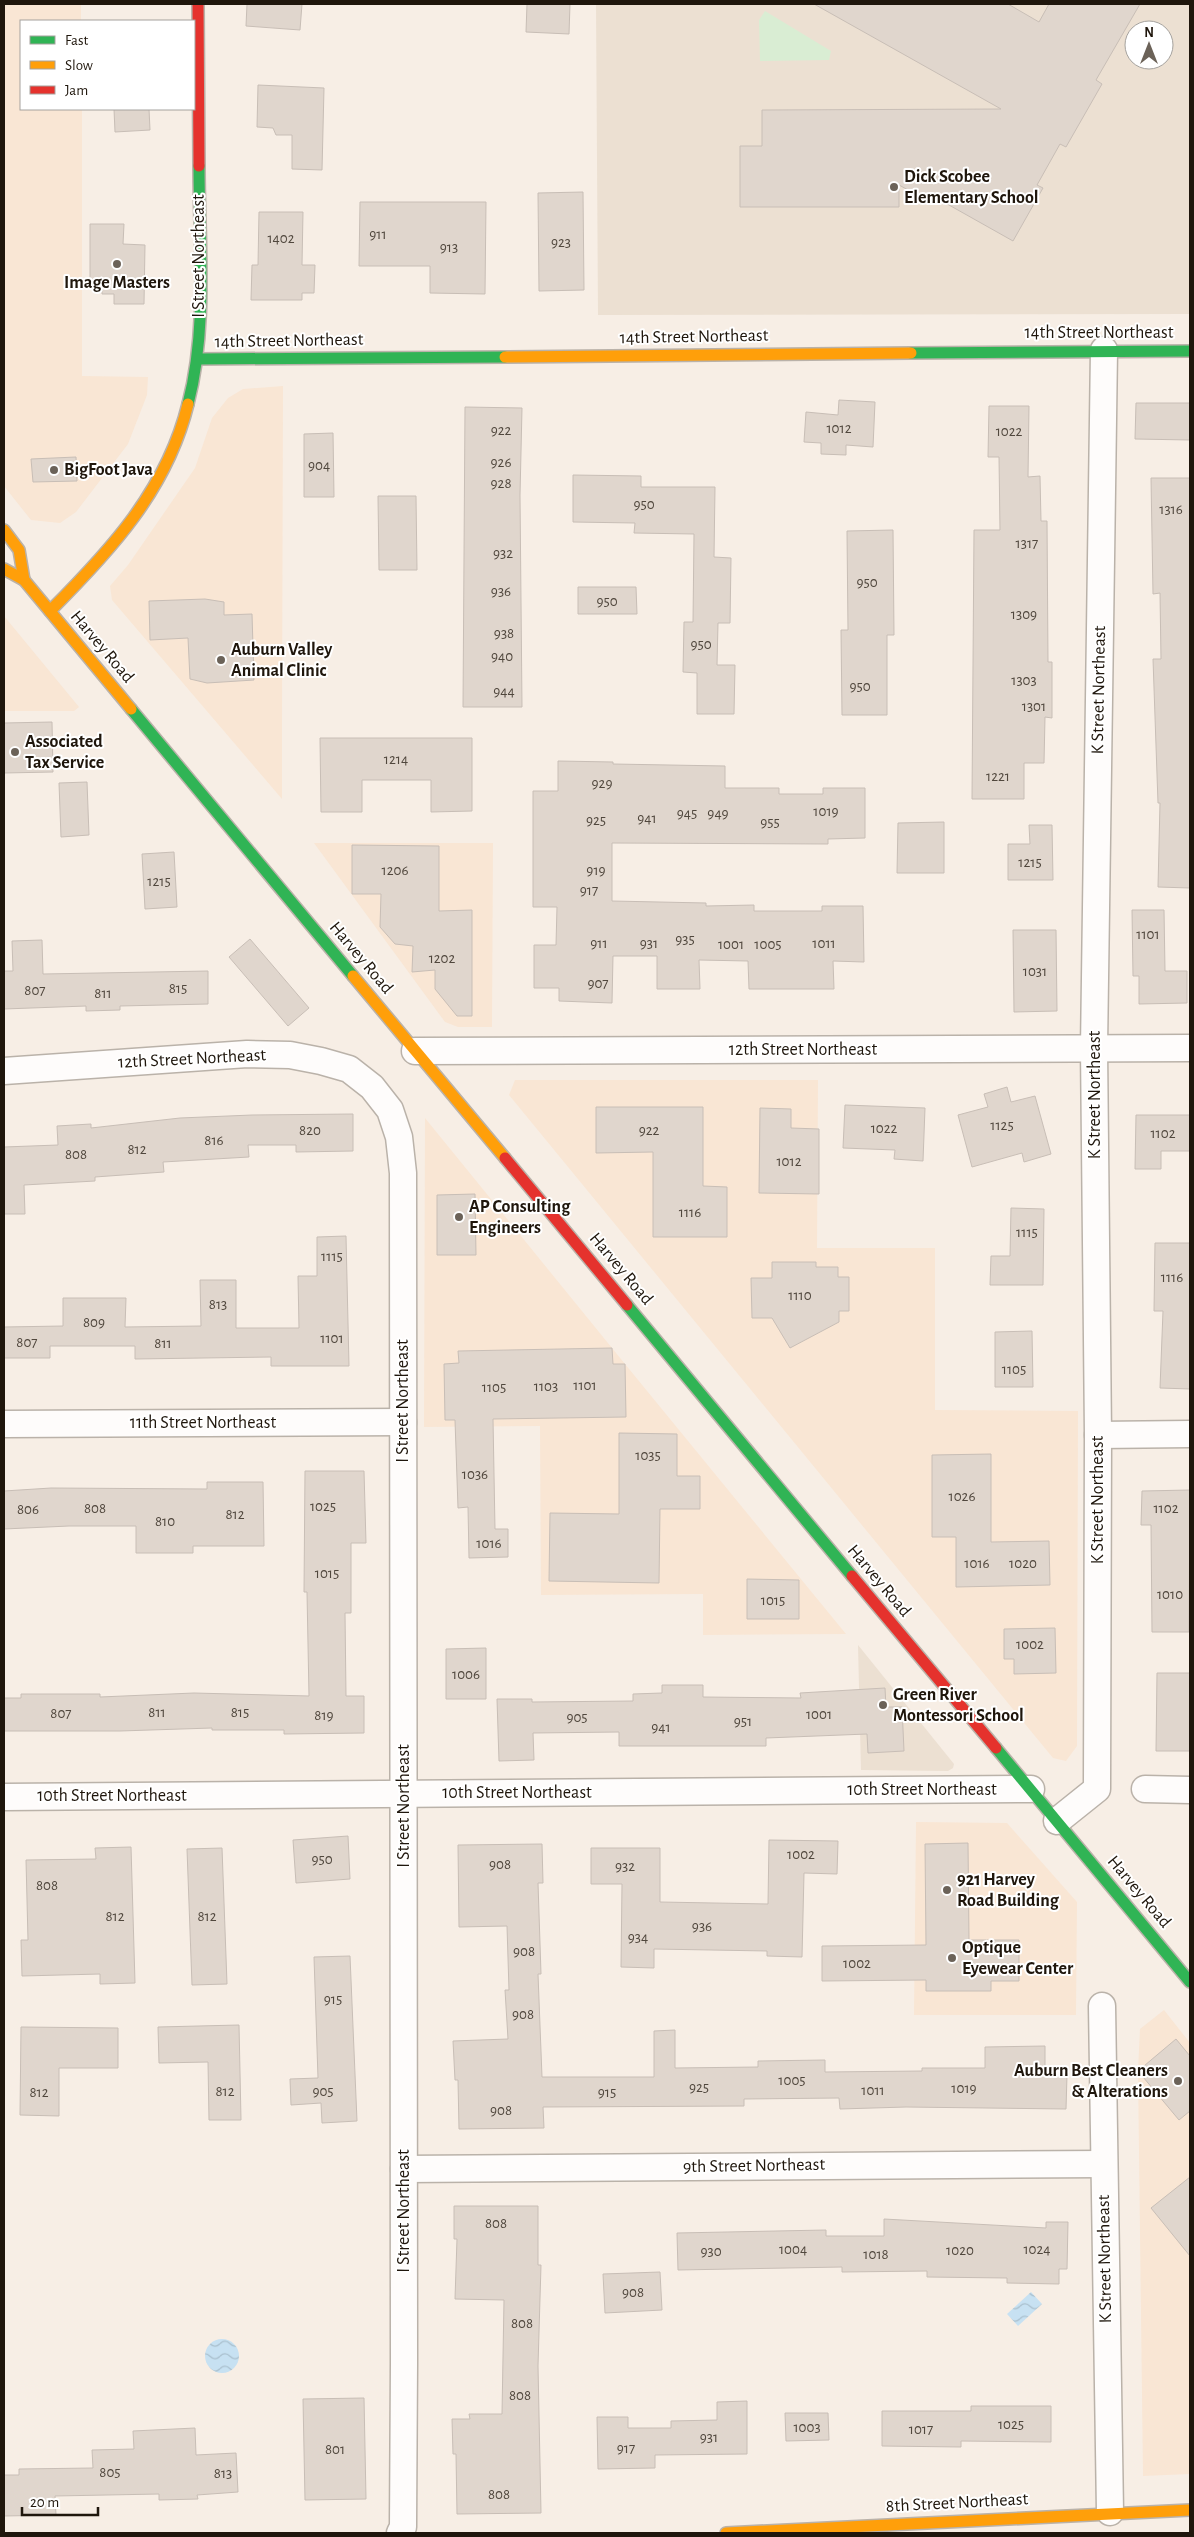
<svg xmlns="http://www.w3.org/2000/svg" width="1194" height="2537" font-family="'Alegreya Sans',sans-serif">
<defs>
<pattern id="water-waves" width="16" height="10" patternUnits="userSpaceOnUse" patternTransform="scale(1.25)"><rect width="16" height="10" fill="#c7e1f2"/><path d="M0 5q4-4 8 0t8 0" fill="none" stroke="#aac0ce"/></pattern>
</defs>
<rect width="100%" height="100%" fill="#f7eee5"/>
<!-- built -->
<g fill="#f9e6d4">
<polygon points="4,4 81,4 81,21 21,21 21,109 82,109 82,376 148,377 147,395 128,444 76,512 60,523 31,520 4,486"/>
<polygon points="283,386 282,726 282,799 112,600 110,586 128,565 195,468 212,418 228,398 243,389"/>
<polygon points="4,616 79,707 74,711 4,711"/>
<polygon points="314,843 493,843 492,1027 458,1027 445,1022"/>
<polygon points="515,1080 818,1080 817,1248 935,1248 935,1410 1078,1411 1077,1746 1066,1761 1053,1758 509,1095"/>
<polygon points="425,1118 625,1364 846,1634 703,1635 703,1594 541,1595 540,1426 424,1427"/>
<polygon points="916,1822 1007,1823 1077,1902 1076,2015 914,2015"/>
<polygon points="1164,2010 1190,2043 1190,2474 1143,2476 1138,2071 1140,2029"/>
</g>
<!-- education -->
<g fill="#ece0d2" fill-rule="evenodd">
<path d="M596,4H1190V314L598,315ZM1134,30H1164V60H1134Z"/>
<polygon points="858,1645 954,1764 953,1768 948,1771 861,1770"/>
</g>
<!-- park -->
<polygon fill="#d9edd3" points="765,11 831,51 829,60 760,61 759,20"/>
<!-- water -->
<g fill="url(#water-waves)">
<polygon points="1031,2292 1042,2304 1018,2326 1007,2314"/>
<circle cx="222" cy="2356" r="17"/>
</g>
<!-- building -->
<g fill="#e0d6cd" stroke="#c8beb6">
<polygon points="247,4 302,4 300,30 246,26"/>
<polygon points="527,4 570,4 569,34 526,32"/>
<polygon points="814,4 1008,4 1039,22 1049,4 1140,4 1096,80 1102,84 1066,147 1060,144 1037,185 1043,188 1013,241 933,196 930,202 899,185 899,207 740,207 740,146 762,146 762,110 1001,109"/>
<polygon points="258,85 324,88 322,170 292,169 292,135 276,135 273,128 257,127"/>
<polygon points="114,109 149,109 150,130 115,132"/>
<polygon points="583,192 584,290 539,291 538,193"/>
<polygon points="360,202 486,202 485,294 430,293 430,266 359,266"/>
<polygon points="259,212 303,212 302,265 315,265 314,293 302,293 302,300 251,300 252,265 258,265"/>
<polygon points="90,224 124,224 123,244 145,245 144,304 114,304 114,294 102,294 102,284 90,283"/>
<polygon points="839,400 875,402 873,447 846,445 846,455 821,454 821,443 804,442 806,412 838,415"/>
<polygon points="1136,403 1190,403 1190,440 1135,439"/>
<polygon points="989,406 1029,406 1028,477 1040,476 1041,521 1047,521 1048,662 1052,662 1052,718 1045,717 1044,763 1024,763 1024,799 972,799 974,530 1000,530 999,457 988,457"/>
<polygon points="465,407 522,408 520,495 522,707 463,707"/>
<polygon points="333,433 334,497 304,497 304,434"/>
<polygon points="76,457 77,481 33,482 31,459"/>
<polygon points="573,475 641,476 641,487 715,487 714,557 731,558 730,623 718,623 717,665 735,665 734,714 697,714 697,673 683,672 684,622 693,622 694,534 634,533 635,523 573,522"/>
<polygon points="1151,478 1190,478 1190,888 1158,887 1160,803 1158,803 1153,659 1161,659 1160,593 1153,594"/>
<polygon points="378,496 416,496 417,570 379,570"/>
<polygon points="893,530 894,635 887,635 887,715 842,715 841,630 848,630 847,531"/>
<polygon points="578,587 636,587 637,614 578,614"/>
<polygon points="205,599 224,602 224,615 252,614 254,680 207,683 190,679 188,638 150,640 149,601"/>
<polygon points="52,722 53,772 4,773 4,723"/>
<polygon points="320,738 472,738 472,811 431,812 431,780 362,780 362,812 321,812"/>
<polygon points="558,761 613,762 613,764 725,766 725,788 779,788 779,794 823,794 823,788 865,788 865,838 828,839 828,844 612,843 612,901 706,903 706,906 754,905 754,911 822,911 822,906 863,906 864,962 833,961 834,989 749,989 748,961 699,960 700,989 657,989 657,956 613,956 612,1003 559,1001 559,988 534,988 534,945 556,945 557,907 533,907 533,791 558,791"/>
<polygon points="87,782 89,835 61,837 59,783"/>
<polygon points="944,822 944,873 897,873 898,823"/>
<polygon points="1029,825 1052,825 1053,880 1008,880 1008,844 1030,844"/>
<polygon points="352,845 439,846 439,911 472,910 472,1016 457,1016 435,989 435,970 412,972 413,946 395,944 380,927 381,894 352,894"/>
<polygon points="174,852 177,907 145,909 142,854"/>
<polygon points="1132,910 1164,910 1165,971 1187,971 1187,1003 1139,1004 1139,976 1133,976"/>
<polygon points="1013,930 1056,930 1057,1011 1014,1012"/>
<polygon points="250,939 309,1008 288,1026 229,957"/>
<polygon points="42,940 43,974 208,971 208,1004 120,1006 120,1010 86,1011 86,1006 4,1009 4,971 13,971 12,941"/>
<polygon points="1007,1087 1011,1102 1035,1096 1051,1154 1024,1162 1022,1153 972,1167 958,1115 988,1107 984,1094"/>
<polygon points="845,1105 925,1108 923,1161 894,1159 895,1150 843,1148"/>
<polygon points="596,1107 703,1107 703,1186 727,1187 727,1237 653,1237 653,1152 596,1153"/>
<polygon points="760,1108 791,1109 791,1128 819,1129 819,1194 759,1193"/>
<polygon points="353,1114 353,1151 296,1152 296,1145 248,1145 249,1157 163,1162 164,1172 95,1177 95,1181 24,1185 25,1214 4,1214 4,1147 58,1145 57,1126 91,1124 91,1128 180,1118 252,1115"/>
<polygon points="1136,1115 1190,1115 1190,1151 1161,1151 1161,1169 1135,1169"/>
<polygon points="475,1194 476,1255 437,1255 437,1195"/>
<polygon points="1011,1208 1044,1209 1043,1285 990,1285 991,1256 1010,1256"/>
<polygon points="346,1236 349,1366 271,1366 271,1357 135,1359 135,1346 50,1346 50,1358 4,1358 4,1327 63,1326 63,1298 126,1298 125,1327 201,1326 200,1280 236,1280 236,1328 299,1328 298,1276 317,1276 317,1237"/>
<polygon points="1155,1243 1190,1243 1190,1389 1160,1388 1163,1311 1154,1311"/>
<polygon points="772,1262 816,1262 816,1267 838,1267 838,1277 849,1277 849,1311 839,1311 839,1322 790,1348 772,1318 752,1318 751,1278 772,1278"/>
<polygon points="1032,1331 1033,1387 995,1387 995,1332"/>
<polygon points="612,1348 613,1364 625,1364 626,1417 493,1419 495,1529 508,1529 508,1557 469,1558 468,1507 458,1508 455,1420 445,1420 444,1364 459,1363 458,1351"/>
<polygon points="619,1433 677,1434 677,1476 700,1476 700,1509 660,1509 659,1583 549,1581 550,1513 619,1514"/>
<polygon points="991,1454 991,1542 1049,1541 1050,1585 956,1587 956,1537 932,1537 932,1455"/>
<polygon points="305,1471 364,1471 366,1543 351,1543 351,1613 345,1613 346,1696 364,1696 364,1733 284,1734 284,1730 212,1730 212,1728 120,1731 4,1731 4,1698 21,1698 21,1694 100,1694 100,1697 194,1693 309,1696 307,1592 304,1592"/>
<polygon points="207,1482 263,1482 264,1546 193,1546 193,1553 136,1553 136,1526 69,1526 4,1529 4,1491 51,1488 207,1489"/>
<polygon points="1190,1490 1189,1632 1152,1632 1151,1525 1141,1525 1142,1491"/>
<polygon points="747,1579 799,1580 799,1619 747,1619"/>
<polygon points="1055,1628 1056,1673 1014,1674 1014,1659 1004,1659 1004,1629"/>
<polygon points="486,1648 486,1699 446,1699 446,1649"/>
<polygon points="1157,1673 1190,1673 1190,1751 1156,1751"/>
<polygon points="662,1685 703,1685 703,1697 801,1698 800,1693 885,1688 886,1707 902,1707 904,1751 868,1753 867,1734 766,1738 766,1746 619,1746 619,1732 533,1733 534,1760 499,1761 497,1699 532,1699 532,1702 633,1701 633,1694 662,1693"/>
<polygon points="348,1836 350,1879 296,1883 293,1840"/>
<polygon points="769,1840 838,1841 837,1874 804,1873 802,1957 767,1956 767,1951 654,1949 654,1968 621,1967 622,1884 591,1884 591,1848 660,1848 660,1902 768,1904"/>
<polygon points="968,1843 969,1940 1019,1940 1019,1981 991,1981 991,1991 926,1991 926,1980 822,1981 822,1946 926,1945 925,1844"/>
<polygon points="542,1844 543,1883 538,1883 541,1974 538,1974 542,2077 654,2077 654,2031 675,2030 675,2068 758,2067 758,2061 825,2060 825,2072 922,2071 922,2068 985,2068 985,2047 1045,2046 1045,2075 1067,2075 1066,2109 906,2107 840,2109 839,2098 744,2099 744,2106 543,2107 544,2128 459,2129 458,2080 455,2080 453,2041 508,2039 505,1990 509,1990 507,1926 459,1927 458,1845"/>
<polygon points="131,1847 135,1983 100,1984 100,1974 22,1976 21,1940 28,1940 26,1860 96,1859 95,1848"/>
<polygon points="222,1848 227,1984 192,1985 187,1849"/>
<polygon points="350,1956 357,2121 322,2123 321,2103 291,2105 290,2079 318,2078 314,1957"/>
<polygon points="239,2025 241,2120 209,2120 208,2062 159,2063 158,2027"/>
<polygon points="21,2027 118,2028 118,2068 59,2068 59,2116 20,2115"/>
<polygon points="1176,2039 1190,2056 1190,2111 1179,2120 1138,2071"/>
<polygon points="1190,2177 1190,2256 1151,2208"/>
<polygon points="454,2206 538,2206 538,2265 541,2265 538,2366 541,2513 457,2514 456,2454 453,2454 452,2419 470,2419 469,2414 502,2414 504,2300 455,2299 457,2239 454,2239"/>
<polygon points="884,2219 1046,2228 1046,2222 1068,2222 1067,2269 1059,2269 1059,2284 1007,2283 1007,2278 927,2277 927,2271 842,2272 842,2267 678,2270 677,2233 826,2230 826,2236 884,2236"/>
<polygon points="660,2272 662,2310 605,2313 603,2274"/>
<polygon points="364,2398 366,2499 305,2500 303,2399"/>
<polygon points="747,2401 747,2454 655,2455 655,2468 598,2469 597,2417 628,2417 628,2428 671,2428 671,2421 717,2420 717,2402"/>
<polygon points="971,2406 1051,2406 1051,2442 961,2441 961,2447 882,2446 882,2411 971,2411"/>
<polygon points="785,2413 828,2413 829,2440 786,2441"/>
<polygon points="195,2428 196,2455 236,2453 238,2492 197,2495 198,2499 159,2500 159,2494 55,2496 56,2515 4,2516 4,2475 19,2475 19,2469 93,2468 92,2450 134,2449 133,2431"/>
</g>
<g fill="none" stroke-linecap="round" stroke-linejoin="round">
<!-- street casing -->
<g stroke="#bab2a9" stroke-width="29">
<g id="street">
<polyline points="415,1051 1190,1048"/>
<polyline points="4,1071 247,1054 290,1055 321,1061 349,1069 372,1087 390,1110 399,1137 403,1173 404,2363 403,2527 400,2533"/>
<polyline points="4,1424 403,1422"/>
<polyline points="1098,1435 1190,1434"/>
<polyline points="1145,1789 1190,1790"/>
<polyline points="4,1797 1031,1789"/>
<polyline points="1057,1821 1097,1789 1098,1435 1094,1048 1104,350"/>
<polyline points="1102,2006 1110,2512"/>
<polyline points="404,2169 1103,2164"/>
</g>
</g>
<!-- fast casing -->
<g stroke="#bab2a9" stroke-width="14">
<g id="fast">
<polyline points="911,353 1190,351"/>
<polyline points="198,359 505,357"/>
<path d="M188,404C208,327 199,245 199,166"/>
<polyline points="131,709 353,976"/>
<polyline points="627,1305 852,1576"/>
<polyline points="996,1748 1190,1982"/>
</g>
</g>
<!-- slow casing -->
<g stroke="#bab2a9" stroke-width="14">
<g id="slow">
<polyline points="505,357 911,353"/>
<polyline points="4,530 19,550 24,580"/>
<polyline points="4,569 24,580 131,709"/>
<path d="M50,611C110,551 167,490 188,404"/>
<polyline points="353,976 505,1158"/>
<polyline points="726,2533 1190,2510"/>
</g>
</g>
<!-- jam casing -->
<g stroke="#bab2a9" stroke-width="14">
<g id="jam">
<polyline points="198,4 199,166"/>
<polyline points="505,1158 627,1305"/>
<polyline points="852,1576 996,1748"/>
</g>
</g>
<!-- street -->
<use href="#street" stroke="#fefcfb" stroke-width="26"/>
<!-- fast -->
<use href="#fast" stroke="#30b455" stroke-width="11"/>
<!-- slow -->
<use href="#slow" stroke="#ff9f0a" stroke-width="11"/>
<!-- jam -->
<use href="#jam" stroke="#e5322d" stroke-width="11"/>
</g>
<!-- markers -->
<g fill="#6b6258" stroke="#fff" stroke-width="2">
<circle cx="894" cy="187" r="5"/>
<circle cx="117" cy="264" r="5"/>
<circle cx="54" cy="470" r="5"/>
<circle cx="221" cy="660" r="5"/>
<circle cx="15" cy="752" r="5"/>
<circle cx="459" cy="1217" r="5"/>
<circle cx="883" cy="1705" r="5"/>
<circle cx="947" cy="1890" r="5"/>
<circle cx="952" cy="1958" r="5"/>
<circle cx="1178" cy="2081" r="5"/>
</g>
<g text-anchor="middle" dominant-baseline="central" stroke-width="4" stroke-linejoin="round" paint-order="stroke">
<!-- number labels -->
<g font-size="15" fill="#50473d">
<text x="378" y="234">911</text>
<text x="281" y="238">1402</text>
<text x="561" y="242">923</text>
<text x="449" y="247">913</text>
<text x="839" y="428">1012</text>
<text x="501" y="430">922</text>
<text x="1009" y="431">1022</text>
<text x="501" y="462">926</text>
<text x="319" y="465">904</text>
<text x="501" y="483">928</text>
<text x="644" y="504">950</text>
<text x="1171" y="509">1316</text>
<text x="1027" y="543">1317</text>
<text x="503" y="553">932</text>
<text x="867" y="582">950</text>
<text x="501" y="591">936</text>
<text x="607" y="601">950</text>
<text x="1024" y="614">1309</text>
<text x="504" y="633">938</text>
<text x="701" y="644">950</text>
<text x="502" y="656">940</text>
<text x="1024" y="680">1303</text>
<text x="860" y="686">950</text>
<text x="504" y="691">944</text>
<text x="1034" y="706">1301</text>
<text x="396" y="759">1214</text>
<text x="998" y="776">1221</text>
<text x="602" y="783">929</text>
<text x="826" y="811">1019</text>
<text x="687" y="813">945</text>
<text x="718" y="813">949</text>
<text x="647" y="818">941</text>
<text x="596" y="820">925</text>
<text x="770" y="822">955</text>
<text x="1030" y="862">1215</text>
<text x="395" y="870">1206</text>
<text x="596" y="870">919</text>
<text x="159" y="881">1215</text>
<text x="589" y="890">917</text>
<text x="1148" y="934">1101</text>
<text x="685" y="939">935</text>
<text x="599" y="943">911</text>
<text x="649" y="943">931</text>
<text x="824" y="943">1011</text>
<text x="731" y="944">1001</text>
<text x="768" y="944">1005</text>
<text x="442" y="958">1202</text>
<text x="1035" y="971">1031</text>
<text x="598" y="983">907</text>
<text x="178" y="988">815</text>
<text x="35" y="990">807</text>
<text x="103" y="993">811</text>
<text x="1002" y="1125">1125</text>
<text x="884" y="1128">1022</text>
<text x="310" y="1130">820</text>
<text x="649" y="1130">922</text>
<text x="1163" y="1133">1102</text>
<text x="214" y="1140">816</text>
<text x="137" y="1149">812</text>
<text x="76" y="1154">808</text>
<text x="789" y="1161">1012</text>
<text x="690" y="1212">1116</text>
<text x="1027" y="1232">1115</text>
<text x="332" y="1256">1115</text>
<text x="1172" y="1277">1116</text>
<text x="800" y="1295">1110</text>
<text x="218" y="1304">813</text>
<text x="94" y="1322">809</text>
<text x="332" y="1338">1101</text>
<text x="27" y="1342">807</text>
<text x="163" y="1343">811</text>
<text x="1014" y="1369">1105</text>
<text x="585" y="1385">1101</text>
<text x="546" y="1386">1103</text>
<text x="494" y="1387">1105</text>
<text x="648" y="1455">1035</text>
<text x="475" y="1474">1036</text>
<text x="962" y="1496">1026</text>
<text x="323" y="1506">1025</text>
<text x="95" y="1508">808</text>
<text x="1166" y="1508">1102</text>
<text x="28" y="1509">806</text>
<text x="235" y="1514">812</text>
<text x="165" y="1521">810</text>
<text x="489" y="1543">1016</text>
<text x="977" y="1563">1016</text>
<text x="1023" y="1563">1020</text>
<text x="327" y="1573">1015</text>
<text x="1170" y="1594">1010</text>
<text x="773" y="1600">1015</text>
<text x="1030" y="1644">1002</text>
<text x="466" y="1674">1006</text>
<text x="157" y="1712">811</text>
<text x="240" y="1712">815</text>
<text x="61" y="1713">807</text>
<text x="819" y="1714">1001</text>
<text x="324" y="1715">819</text>
<text x="577" y="1717">905</text>
<text x="743" y="1721">951</text>
<text x="661" y="1727">941</text>
<text x="801" y="1854">1002</text>
<text x="322" y="1859">950</text>
<text x="500" y="1864">908</text>
<text x="625" y="1866">932</text>
<text x="47" y="1885">808</text>
<text x="115" y="1916">812</text>
<text x="207" y="1916">812</text>
<text x="702" y="1926">936</text>
<text x="638" y="1937">934</text>
<text x="524" y="1951">908</text>
<text x="857" y="1963">1002</text>
<text x="333" y="1999">915</text>
<text x="523" y="2014">908</text>
<text x="792" y="2080">1005</text>
<text x="699" y="2087">925</text>
<text x="964" y="2088">1019</text>
<text x="873" y="2090">1011</text>
<text x="225" y="2091">812</text>
<text x="323" y="2091">905</text>
<text x="39" y="2092">812</text>
<text x="607" y="2092">915</text>
<text x="501" y="2110">908</text>
<text x="496" y="2223">808</text>
<text x="793" y="2249">1004</text>
<text x="1037" y="2249">1024</text>
<text x="960" y="2250">1020</text>
<text x="711" y="2251">930</text>
<text x="876" y="2254">1018</text>
<text x="633" y="2292">908</text>
<text x="522" y="2323">808</text>
<text x="520" y="2395">808</text>
<text x="1011" y="2424">1025</text>
<text x="807" y="2427">1003</text>
<text x="921" y="2429">1017</text>
<text x="709" y="2437">931</text>
<text x="626" y="2448">917</text>
<text x="335" y="2449">801</text>
<text x="110" y="2472">805</text>
<text x="223" y="2473">813</text>
<text x="499" y="2494">808</text>
</g>
<!-- poi labels -->
<g font-size="18" font-weight="bold" fill="#1f160c" stroke="#fff" text-anchor="start">
<text x="904" y="177">Dick Scobee<tspan x="904" dy="21">Elementary School</tspan></text>
<text x="117" y="283" text-anchor="middle">Image Masters</text>
<text x="64" y="470">BigFoot Java</text>
<text x="231" y="650">Auburn Valley<tspan x="231" dy="21">Animal Clinic</tspan></text>
<text x="25" y="742">Associated<tspan x="25" dy="21">Tax Service</tspan></text>
<text x="469" y="1207">AP Consulting<tspan x="469" dy="21">Engineers</tspan></text>
<text x="893" y="1695">Green River<tspan x="893" dy="21">Montessori School</tspan></text>
<text x="957" y="1880">921 Harvey<tspan x="957" dy="21">Road Building</tspan></text>
<text x="962" y="1948">Optique<tspan x="962" dy="21">Eyewear Center</tspan></text>
<text x="1168" y="2071" text-anchor="end">Auburn Best Cleaners<tspan x="1168" dy="21">&amp; Alterations</tspan></text>
</g>
<!-- street labels -->
<g font-size="18" fill="#1f160c" stroke="#fff">
<text transform="translate(199 256) rotate(-90)">I Street Northeast</text>
<text x="1099" y="333">14th Street Northeast</text>
<text transform="translate(694 337) rotate(-1)">14th Street Northeast</text>
<text transform="translate(289 341) rotate(-1)">14th Street Northeast</text>
<text transform="translate(102 647) rotate(50)">Harvey Road</text>
<text transform="translate(1099 690) rotate(-89)">K Street Northeast</text>
<text transform="translate(361 958) rotate(50)">Harvey Road</text>
<text x="803" y="1050">12th Street Northeast</text>
<text transform="translate(192 1059) rotate(-3)">12th Street Northeast</text>
<text transform="translate(1095 1095) rotate(-90)">K Street Northeast</text>
<text transform="translate(621 1269) rotate(50)">Harvey Road</text>
<text transform="translate(403 1401) rotate(-90)">I Street Northeast</text>
<text x="203" y="1423">11th Street Northeast</text>
<text transform="translate(1098 1500) rotate(-90)">K Street Northeast</text>
<text transform="translate(879 1581) rotate(50)">Harvey Road</text>
<text x="922" y="1790">10th Street Northeast</text>
<text x="517" y="1793">10th Street Northeast</text>
<text x="112" y="1796">10th Street Northeast</text>
<text transform="translate(404 1806) rotate(-90)">I Street Northeast</text>
<text transform="translate(1139 1892) rotate(50)">Harvey Road</text>
<text transform="translate(754 2166) rotate(-1)">9th Street Northeast</text>
<text transform="translate(404 2211) rotate(-90)">I Street Northeast</text>
<text transform="translate(1105 2259) rotate(-91)">K Street Northeast</text>
<text transform="translate(957 2503) rotate(-3)">8th Street Northeast</text>
</g>
</g>
<!-- border -->
<rect width="1194" height="2537" fill="none" stroke="#1f160c" stroke-width="10"/>
<!-- legend -->
<rect x="20" y="20" width="175" height="90" fill="#ffffff" stroke="#a5a29e"/>
<rect x="30" y="36" width="25" height="8" fill="#30b455" stroke="#a5a29e"/>
<text x="65" y="45" font-size="15" fill="#1f160c">Fast</text>
<rect x="30" y="61" width="25" height="8" fill="#ff9f0a" stroke="#a5a29e"/>
<text x="65" y="70" font-size="15" fill="#1f160c">Slow</text>
<rect x="30" y="86" width="25" height="8" fill="#e5322d" stroke="#a5a29e"/>
<text x="65" y="95" font-size="15" fill="#1f160c">Jam</text>
<!-- north arrow -->
<g transform="translate(1149 45)"><circle r="24" fill="#ffffff" stroke="#a5a29e"/>
<path d="M0-4L9 19L0 12L-9 19Z" fill="#6b6258"/>
<text y="-8" font-size="14" font-weight="bold" text-anchor="middle" fill="#1f160c">N</text>
</g>
<!-- scale -->
<path d="M22 2507v8h76v-8" fill="none" stroke="#1f160c" stroke-width="2.5"/>
<text x="30" y="2507" font-size="15" fill="#1f160c" stroke="#ffffff" stroke-width="4" paint-order="stroke">20 m</text>
</svg>
